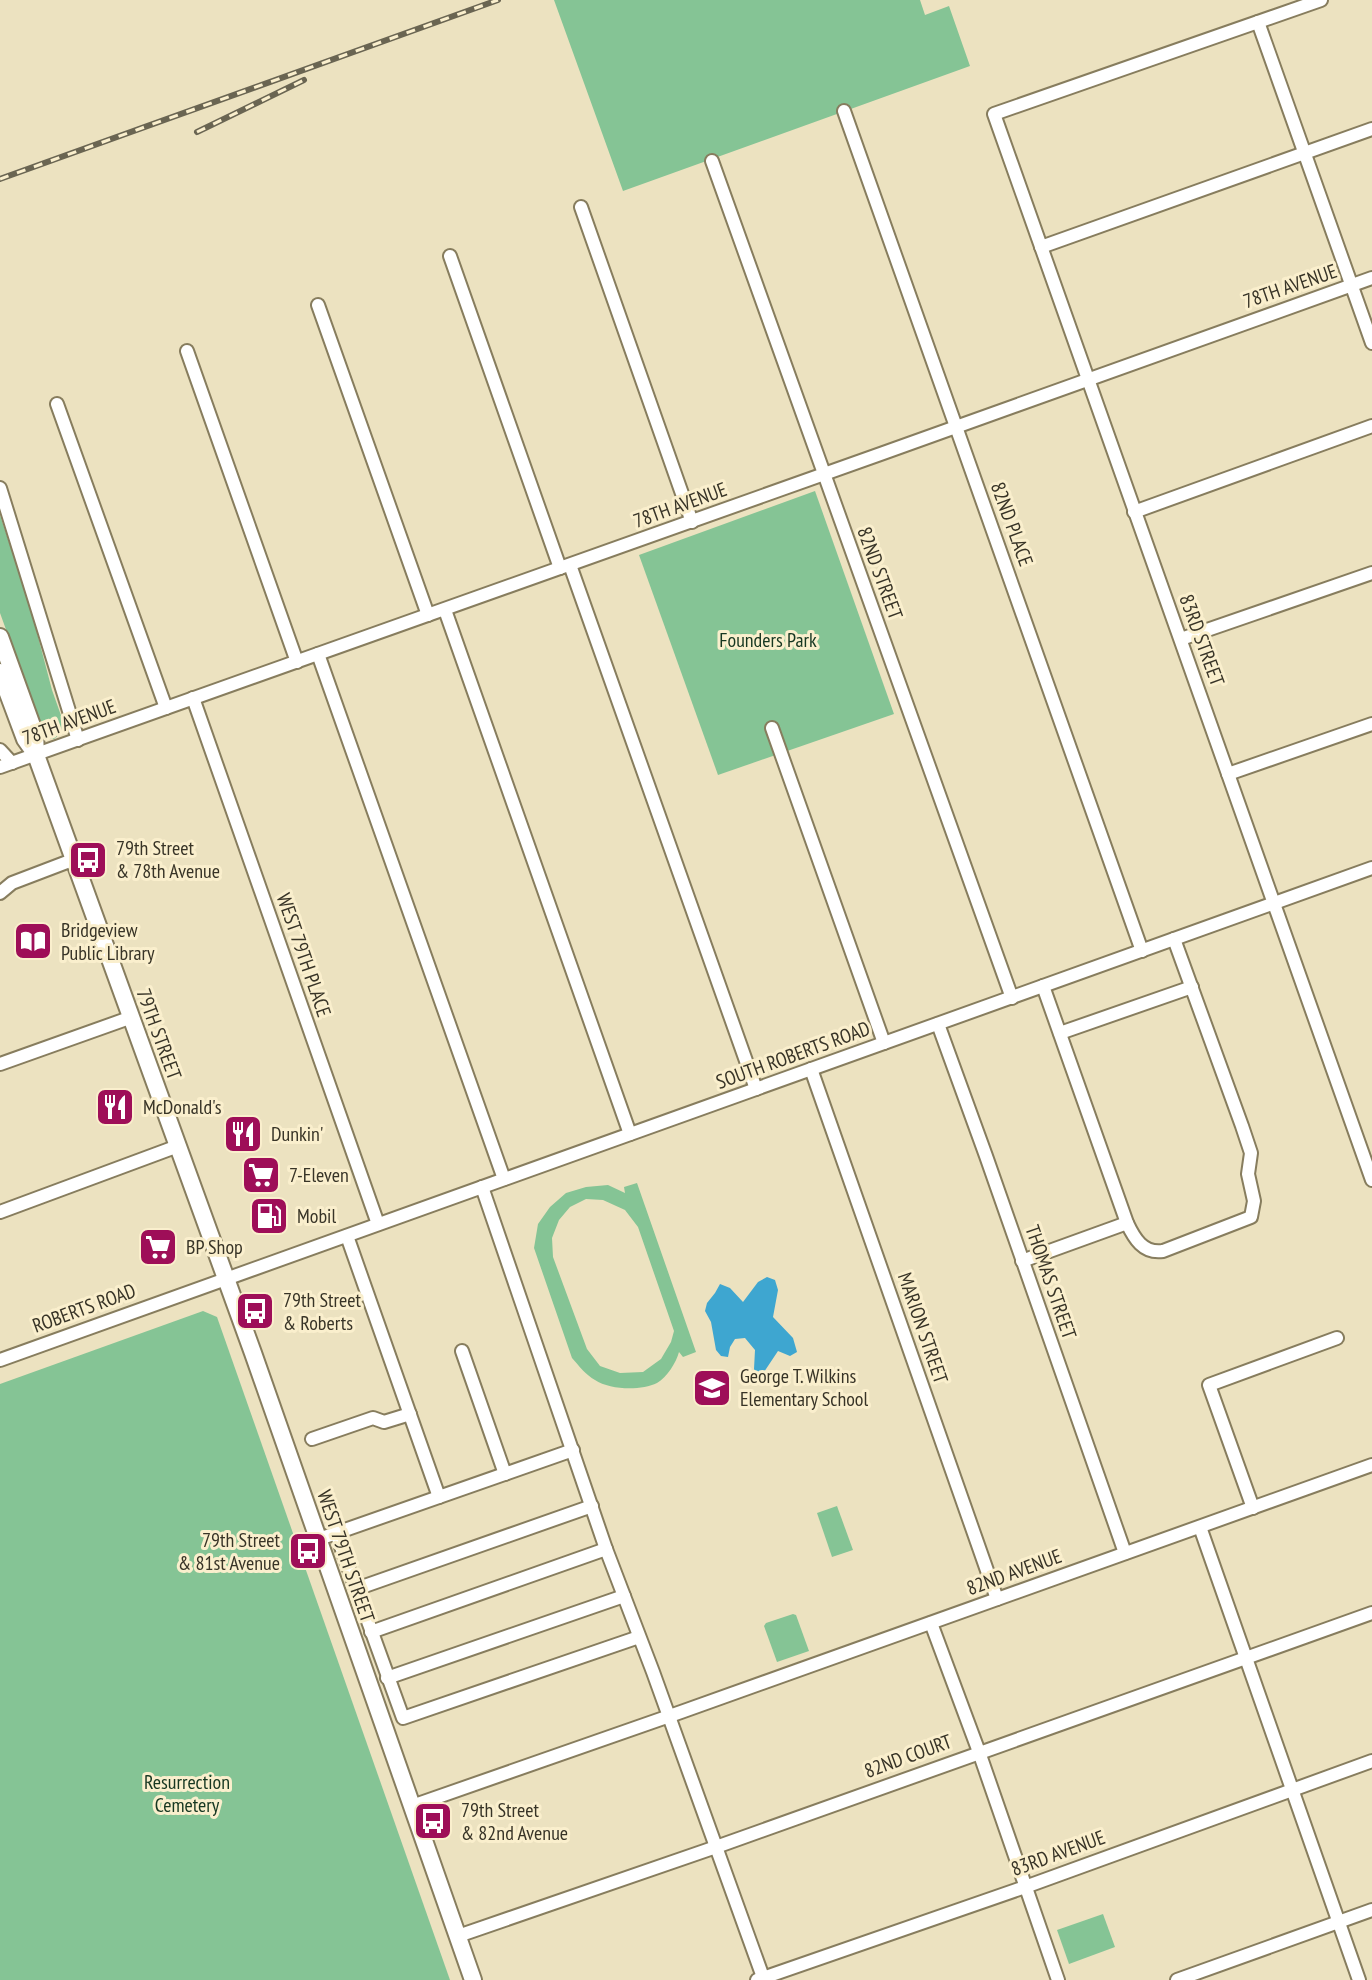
<svg xmlns="http://www.w3.org/2000/svg" width="1372" height="1980" font-family="'PT Sans Narrow',sans-serif">
<rect width="100%" height="100%" fill="#ece2c0"/>
<!-- green -->
<g fill="#85c495" fill-rule="evenodd">
<polygon points="554,0 920,0 925,15 949,6 970,66 623,191"/>
<polygon points="815,491 894,714 718,775 639,555"/>
<polygon points="0,515 30,606 52,690 63,721 62,732 54,739 45,737 0,613"/>
<path d="M637,1183L696,1352L683,1357L679,1352C676,1363 667,1377 657,1383C641,1391 610,1390 595,1380C586,1375 579,1366 572,1358L534,1248L538,1224L550,1207L566,1193L586,1187L608,1185L625,1193L624,1187ZM586,1199L603,1200L625,1210L638,1227L674,1331L671,1342L661,1359L643,1372L620,1373L600,1366L587,1349L553,1257L552,1238L559,1220L570,1207Z"/>
<polygon points="203,1311 217,1317 450,1980 0,1980 0,1384"/>
<polygon points="837,1506 853,1550 832,1557 817,1513"/>
<polygon points="793,1614 796,1615 809,1651 777,1662 764,1626 766,1623"/>
<polygon points="1103,1914 1115,1947 1069,1964 1057,1930"/>
</g>
<!-- water -->
<polygon fill="#3ea6d0" points="767,1277 775,1280 778,1290 773,1317 793,1338 797,1352 790,1356 778,1351 764,1372 757,1374 754,1369 755,1350 745,1338 735,1339 730,1347 728,1357 721,1356 716,1350 711,1322 705,1311 707,1303 715,1293 720,1284 730,1288 743,1302 758,1282"/>
<g fill="none" stroke-linecap="round" stroke-linejoin="round">
<!-- minor casing -->
<g stroke="#877d5e" stroke-width="16">
<g id="minor">
<polyline points="1321,0 994,114 1372,1180"/>
<polyline points="1258,22 1372,343"/>
<polyline points="844,111 1142,951"/>
<polyline points="712,161 1012,998"/>
<polyline points="581,207 692,522"/>
<polyline points="1041,247 1372,129"/>
<polyline points="450,256 560,568"/>
<polyline points="318,305 428,615"/>
<polyline points="187,351 297,662"/>
<polyline points="57,404 166,708"/>
<polyline points="0,488 78,740"/>
<polyline points="1134,512 1372,426"/>
<polyline points="570,565 756,1089"/>
<polyline points="445,610 630,1134"/>
<polyline points="1181,639 1372,573"/>
<polyline points="318,654 504,1179"/>
<polyline points="193,698 378,1224"/>
<polyline points="772,728 884,1043"/>
<polyline points="0,750 12,763"/>
<path d="M0,767C458,605 915,442 1372,278"/>
<polyline points="1228,774 1372,724"/>
<polyline points="0,893 12,883 75,859"/>
<path d="M1043,986L1127,1223C1134,1238 1143,1254 1163,1251L1251,1217L1254,1201L1248,1174L1251,1153L1242,1126L1174,939"/>
<polyline points="938,1024 986,1156 1125,1553"/>
<polyline points="1060,1033 1192,987"/>
<polyline points="0,1064 132,1017"/>
<polyline points="811,1069 997,1599"/>
<polyline points="482,1187 606,1549 653,1672 764,1980"/>
<polyline points="0,1212 178,1146"/>
<polyline points="347,1236 439,1497"/>
<polyline points="1022,1261 1127,1223"/>
<polyline points="462,1351 505,1474"/>
<polyline points="0,1360 1372,868"/>
<polyline points="312,1439 373,1418 384,1422 410,1414"/>
<polyline points="1253,1508 1209,1385 1337,1338"/>
<polyline points="1200,1527 1359,1980"/>
<polyline points="336,1533 403,1718 639,1637"/>
<polyline points="319,1539 573,1450"/>
<polyline points="356,1589 592,1506"/>
<polyline points="931,1623 979,1752 1058,1980"/>
<polyline points="371,1632 606,1549"/>
<polyline points="387,1678 624,1596"/>
<polyline points="412,1806 681,1712 1372,1465"/>
<polyline points="458,1936 716,1847 1372,1613"/>
<polyline points="757,1980 1025,1887 1372,1761"/>
<polyline points="1177,1980 1372,1910"/>
</g>
</g>
<!-- major casing -->
<g stroke="#877d5e" stroke-width="20">
<g id="major">
<polyline points="0,637 35,734 36,755 253,1353 473,1980"/>
<polyline points="0,672 25,739 35,753"/>
</g>
</g>
<!-- minor -->
<use href="#minor" stroke="#fff" stroke-width="12"/>
<!-- major -->
<use href="#major" stroke="#fff" stroke-width="16"/>
<!-- rail casing -->
<g stroke="#6a6552" stroke-width="6">
<g id="rail">
<polyline points="197,132 304,80"/>
<polyline points="0,179 498,0"/>
</g>
</g>
<!-- rail -->
<use href="#rail" stroke="#faefcd" stroke-width="3" stroke-dasharray="9" stroke-linecap="butt"/>
</g>
<!-- icons -->
<defs>
<g id="bus-square" transform="scale(2)"><rect x="-9" y="-9" width="18" height="18" rx="4" fill="#9e0e58" stroke="#faefcd"/><path d="M-5-6H5V4H4V6H2V4H-2V6H-4V4H-5ZM-3.5-4V0h7V-4ZM-3.5 1.2v1.5H-2V1.2ZM2 1.2v1.5H3.5V1.2Z" fill="#fff"/></g>
<g id="library-square" transform="scale(2)"><rect x="-9" y="-9" width="18" height="18" rx="4" fill="#9e0e58" stroke="#faefcd"/><path d="M-6-4Q-3-5.5-.7-3.5V5Q-3 3-6 4ZM6-4Q3-5.5 .7-3.5V5Q3 3 6 4Z" fill="#fff"/></g>
<g id="restaurant-square" transform="scale(2)"><rect x="-9" y="-9" width="18" height="18" rx="4" fill="#9e0e58" stroke="#faefcd"/><path d="M-5-6h1v4h1v-4h1v4h1v-4h1v5L-1.5 .5V6h-2V.5L-5-1ZM5-6V6H3V1.5H1.5Q1.5-4 5-6Z" fill="#fff"/></g>
<g id="supermarket-square" transform="scale(2)"><rect x="-9" y="-9" width="18" height="18" rx="4" fill="#9e0e58" stroke="#faefcd"/><path d="M-6-5.5h2.5l.6 2H6L4.5 2H-2.5L-4.4-4H-6ZM-1.5 3.2a1.3 1.3 0 1 0 .1 0ZM3 3.2a1.3 1.3 0 1 0 .1 0Z" fill="#fff"/></g>
<g id="fuel-square" transform="scale(2)"><rect x="-9" y="-9" width="18" height="18" rx="4" fill="#9e0e58" stroke="#faefcd"/><path d="M-5.5-6h7V0h2V4h1.3V-2.5L3-4.5l.8-.8L6-3V5H2.5V1h-1V6h-7ZM-4.2-4.7v3.2H.2V-4.7Z" fill="#fff"/></g>
<g id="school-square" transform="scale(2)"><rect x="-9" y="-9" width="18" height="18" rx="4" fill="#9e0e58" stroke="#faefcd"/><path d="M0-5L7-2L0 1L-7-2ZM-4 1L0 2.5L4 1V4Q0 6-4 4Z" fill="#fff"/></g>
</defs>
<g fill-rule="evenodd">
<use href="#bus-square" x="88" y="860"/>
<use href="#library-square" x="33" y="941"/>
<use href="#restaurant-square" x="115" y="1107"/>
<use href="#restaurant-square" x="243" y="1134"/>
<use href="#supermarket-square" x="261" y="1175"/>
<use href="#fuel-square" x="269" y="1216"/>
<use href="#supermarket-square" x="158" y="1247"/>
<use href="#bus-square" x="255" y="1311"/>
<use href="#school-square" x="712" y="1388"/>
<use href="#bus-square" x="308" y="1551"/>
<use href="#bus-square" x="433" y="1821"/>
</g>
<g text-anchor="middle" dominant-baseline="central" stroke-width="6" stroke-linejoin="round" paint-order="stroke">
<!-- street labels -->
<g font-size="20" fill="#383427" stroke="#faefcd">
<text transform="translate(1290 286) rotate(-19)">78TH AVENUE</text>
<text transform="translate(680 505) rotate(-20)">78TH AVENUE</text>
<text transform="translate(1012 524) rotate(70)">82ND PLACE</text>
<text transform="translate(880 573) rotate(70)">82ND STREET</text>
<text transform="translate(1202 640) rotate(70)">83RD STREET</text>
<text transform="translate(69 722) rotate(-20)">78TH AVENUE</text>
<text transform="translate(304 955) rotate(71)">WEST 79TH PLACE</text>
<text transform="translate(159 1034) rotate(70)">79TH STREET</text>
<text transform="translate(793 1055) rotate(-20)">SOUTH ROBERTS ROAD</text>
<text transform="translate(1051 1282) rotate(71)">THOMAS STREET</text>
<text transform="translate(84 1308) rotate(-20)">ROBERTS ROAD</text>
<text transform="translate(923 1328) rotate(71)">MARION STREET</text>
<text transform="translate(346 1556) rotate(71)">WEST 79TH STREET</text>
<text transform="translate(1014 1572) rotate(-20)">82ND AVENUE</text>
<text transform="translate(908 1756) rotate(-20)">82ND COURT</text>
<text transform="translate(1058 1853) rotate(-20)">83RD AVENUE</text>
</g>
<!-- park labels -->
<g font-size="20" fill="#163721" stroke="#faefcd">
<text x="768" y="640">Founders Park</text>
<text x="187" y="1782">Resurrection<tspan x="187" dy="23">Cemetery</tspan></text>
</g>
<!-- poi labels -->
<g font-size="20" fill="#383427" stroke="#faefcd" text-anchor="start">
<text x="116" y="848">79th Street<tspan x="116" dy="23">&amp; 78th Avenue</tspan></text>
<text x="61" y="930">Bridgeview<tspan x="61" dy="23">Public Library</tspan></text>
<text x="143" y="1107">McDonald's</text>
<text x="271" y="1134">Dunkin'</text>
<text x="289" y="1175">7-Eleven</text>
<text x="297" y="1216">Mobil</text>
<text x="186" y="1247">BP Shop</text>
<text x="283" y="1300">79th Street<tspan x="283" dy="23">&amp; Roberts</tspan></text>
<text x="740" y="1376">George T. Wilkins<tspan x="740" dy="23">Elementary School</tspan></text>
<text x="280" y="1540" text-anchor="end">79th Street<tspan x="280" dy="23">&amp; 81st Avenue</tspan></text>
<text x="461" y="1810">79th Street<tspan x="461" dy="23">&amp; 82nd Avenue</tspan></text>
</g>
</g>
</svg>
